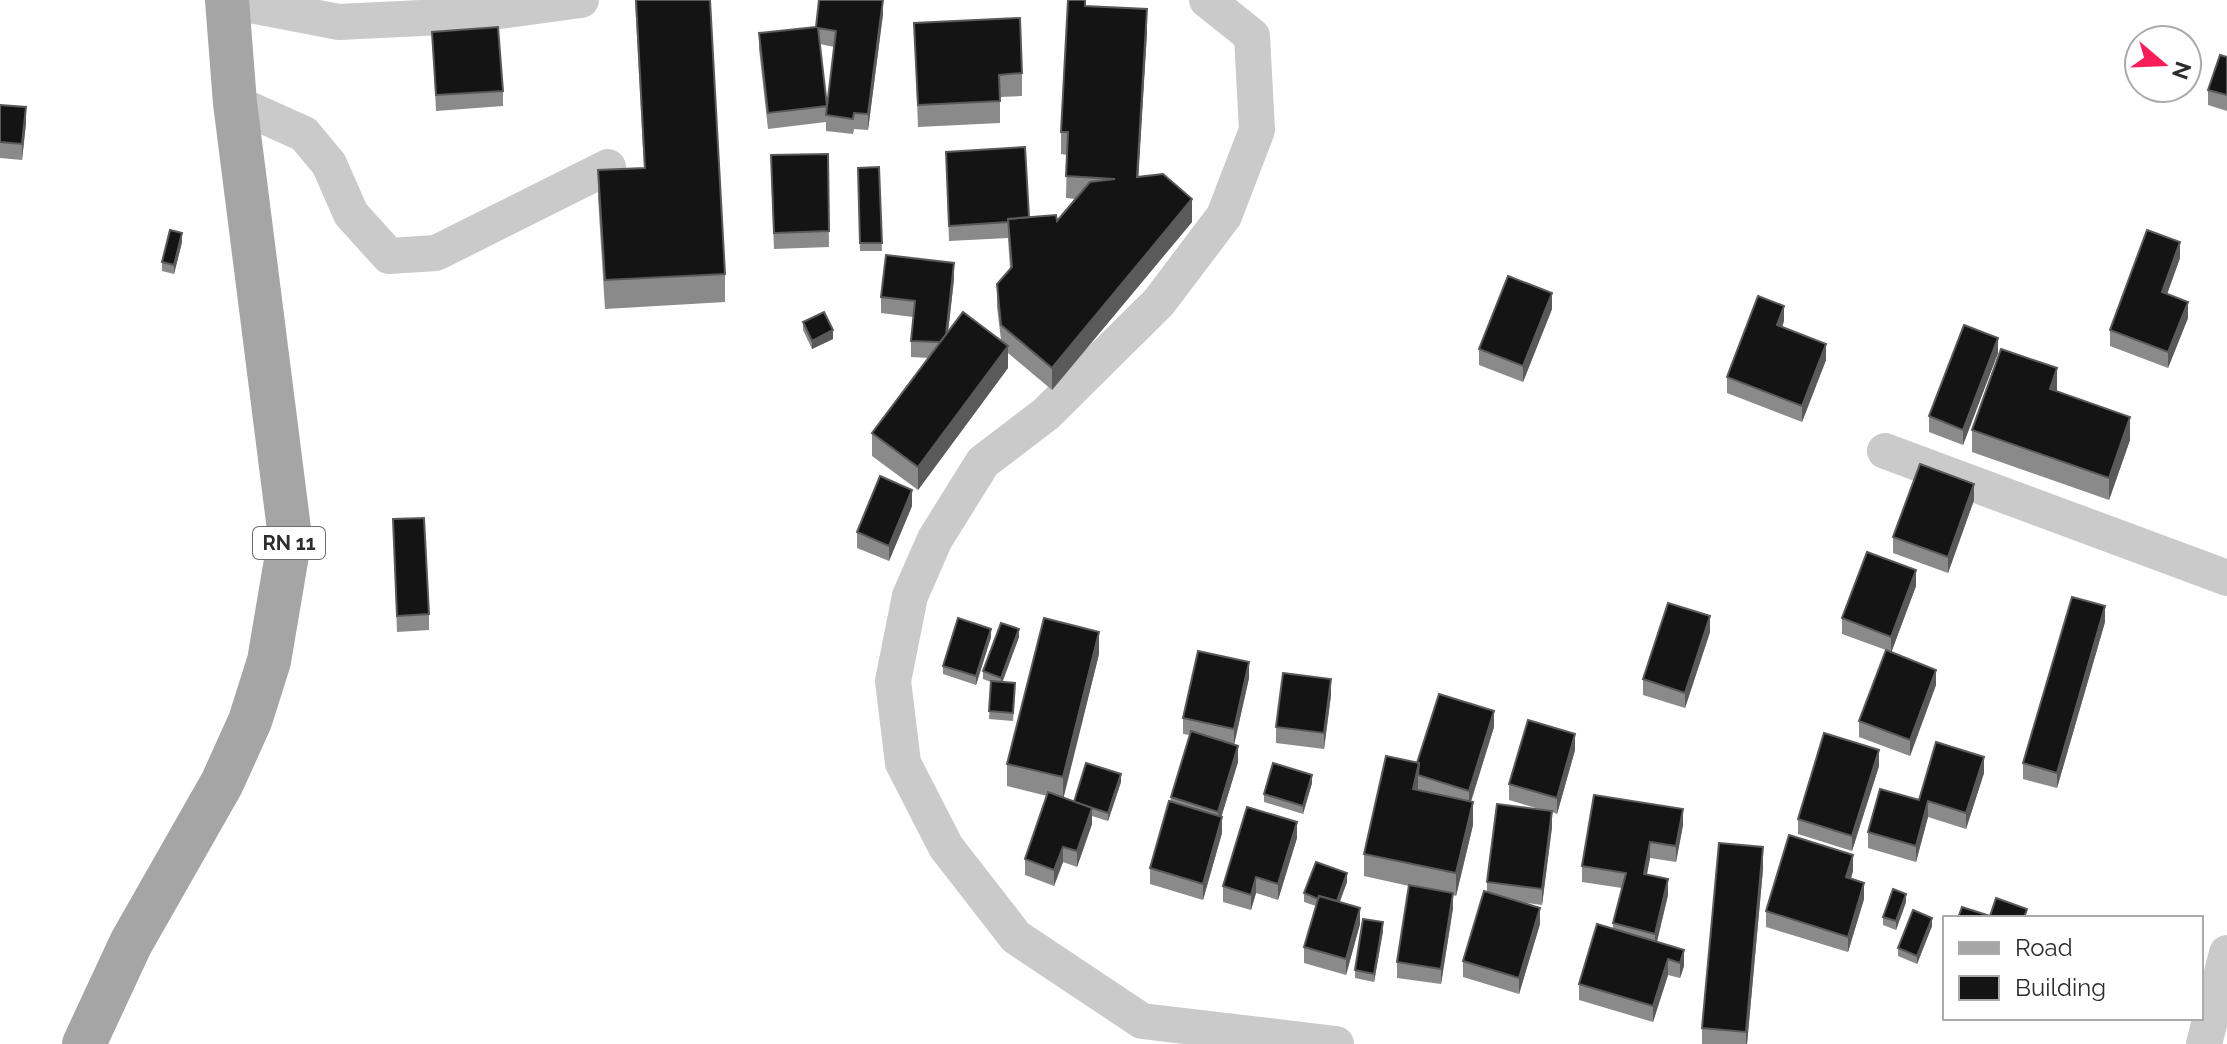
<svg xmlns="http://www.w3.org/2000/svg" width="2227" height="1044" font-family="Raleway,sans-serif">
<rect width="100%" height="100%" fill="#fff"/>
<g fill="none" stroke-linecap="round" stroke-linejoin="round">
<!-- minor -->
<g stroke="#cacaca" stroke-width="36">
<polyline points="224,0 339,22 462,16 581,0"/>
<polyline points="1207,0 1252,36 1257,130 1224,216 1159,302 1046,414 983,462 935,539 910,596 893,681 903,763 946,847 1016,937 1142,1021 1336,1044"/>
<polyline points="235,103 304,134 329,164 351,214 389,256 436,253 608,167"/>
<polyline points="1885,451 2227,578"/>
<polyline points="2204,1044 2227,953"/>
</g>
<!-- primary -->
<polyline stroke="#a5a5a5" stroke-width="44" points="84,1044 131,943 222,783 250,721 269,661 290,537 235,103 227,0"/>
</g>
<!-- wall -->
<g fill="#8a8a8a" fill-rule="evenodd">
<polygon points="635,0 710,0 725,274 725,302 605,309 598,198 598,170 644,168"/>
<polygon points="1085,6 1147,32 1138,177 1192,222 1052,390 1008,353 1008,368 918,490 872,456 872,433 929,358 911,357 911,341 913,317 881,313 881,297 954,279 948,332 1001,340 997,307 997,284 1010,269 1008,238 949,241 946,152 1029,217 1057,221 1075,199 1066,198 1067,155 1061,154 1061,132"/>
<path d="M883,14L868,130L854,129L853,134L826,131V122L768,129L759,49V33L816,27ZM820,44L834,47L827,109Z"/>
<polygon points="914,23 1022,73 1022,96 1000,97 1000,123 918,127"/>
<polygon points="432,32 503,91 503,106 436,111"/>
<polygon points="2227,57 2227,111 2208,105 2208,90"/>
<polygon points="0,105 26,123 22,160 0,158"/>
<polygon points="828,154 829,247 774,249 771,171"/>
<polygon points="879,167 882,251 860,251 858,168"/>
<polygon points="182,242 174,274 162,271 162,262"/>
<polygon points="2180,258 2167,294 2188,318 2168,368 2110,346 2110,330"/>
<polygon points="1552,309 1523,382 1479,365 1479,349"/>
<polygon points="1784,321 1782,327 1826,360 1802,422 1727,393 1727,377"/>
<polygon points="803,322 833,339 812,349 803,330"/>
<polygon points="1998,353 1963,445 1929,432 1929,416"/>
<polygon points="2057,392 2130,440 2109,500 1972,452 1972,430"/>
<polygon points="1974,500 1948,573 1893,553 1893,537"/>
<polygon points="912,506 889,561 857,548 857,532"/>
<polygon points="393,519 429,614 429,630 397,632"/>
<polygon points="1916,586 1891,653 1936,685 1910,756 1859,737 1859,721 1886,650 1842,634 1842,618"/>
<polygon points="2105,622 2057,788 2023,779 2023,763"/>
<polygon points="1710,632 1685,708 1643,695 1643,679"/>
<polygon points="991,637 976,685 943,674 943,666"/>
<polygon points="1019,637 1002,682 1015,691 1013,721 989,719 991,682 983,679 983,671"/>
<polygon points="1099,654 1063,798 1074,802 1121,782 1108,821 1092,816 1092,824 1077,867 1063,862 1054,886 1025,875 1025,859 1047,796 1007,786 1007,764"/>
<polygon points="1249,678 1234,745 1238,762 1221,817 1222,833 1203,900 1150,884 1150,868 1190,735 1183,734 1183,718"/>
<polygon points="1331,695 1324,749 1276,743 1276,727"/>
<polygon points="1494,727 1471,802 1473,825 1456,896 1453,895 1453,908 1441,984 1397,978 1397,962 1409,886 1364,876 1364,854 1417,763"/>
<polygon points="1575,750 1557,814 1552,812 1552,827 1542,905 1521,902 1540,924 1519,994 1463,977 1463,961 1487,892 1487,882 1546,811 1509,800 1509,784"/>
<polygon points="1879,766 1852,851 1798,834 1798,819"/>
<polygon points="1984,773 1966,829 1928,817 1916,862 1868,848 1868,832 1919,800"/>
<polygon points="1312,783 1303,814 1264,802 1264,794"/>
<polygon points="1683,825 1676,862 1650,858 1647,874 1668,895 1657,942 1684,966 1680,978 1668,975 1653,1022 1579,1000 1579,984 1613,928 1613,923 1622,888 1582,882 1582,866"/>
<polygon points="1297,838 1278,900 1256,893 1251,910 1223,902 1223,886"/>
<polygon points="1763,869 1747,1044 1702,1044 1702,1028"/>
<polygon points="1853,871 1851,879 1864,899 1848,952 1766,927 1766,911"/>
<polygon points="1347,882 1340,902 1360,924 1346,975 1304,963 1304,947 1316,906 1304,902 1304,893"/>
<polygon points="1906,902 1896,930 1883,925 1883,917"/>
<polygon points="1932,926 1917,964 1898,956 1898,948"/>
<polygon points="1383,931 1374,982 1355,978 1355,970"/>
</g>
<!-- shaded-wall -->
<g fill="#5a5a5a">
<polygon points="883,0 883,14 868,130 868,114"/>
<polygon points="1147,9 1147,32 1137,200 1137,177"/>
<polygon points="26,107 26,123 22,160 22,144"/>
<polygon points="1192,199 1192,222 1052,390 1052,368"/>
<polygon points="182,233 182,242 174,274 174,265"/>
<polygon points="2180,242 2180,258 2162,308 2162,292"/>
<polygon points="954,263 954,279 945,359 945,343"/>
<polygon points="1552,293 1552,309 1523,382 1523,366"/>
<polygon points="2188,302 2188,318 2168,368 2168,352"/>
<polygon points="1784,306 1784,321 1777,341 1777,325"/>
<polygon points="833,330 833,339 812,349 812,341"/>
<polygon points="1998,338 1998,353 1963,445 1963,430"/>
<polygon points="1826,344 1826,360 1802,422 1802,406"/>
<polygon points="1008,346 1008,368 918,490 918,467"/>
<polygon points="2057,368 2057,391 2050,412 2050,389"/>
<polygon points="2130,417 2130,440 2109,500 2109,478"/>
<polygon points="1974,484 1974,500 1948,573 1948,557"/>
<polygon points="912,490 912,506 889,561 889,546"/>
<polygon points="1916,570 1916,586 1891,653 1891,637"/>
<polygon points="2105,606 2105,622 2057,788 2057,773"/>
<polygon points="1710,616 1710,632 1685,708 1685,693"/>
<polygon points="991,629 991,637 976,685 976,676"/>
<polygon points="1019,629 1019,637 1001,686 1001,678"/>
<polygon points="1099,632 1099,654 1063,800 1063,777"/>
<polygon points="1249,662 1249,678 1234,745 1234,729"/>
<polygon points="1936,670 1936,685 1910,756 1910,740"/>
<polygon points="1331,679 1331,695 1324,749 1324,733"/>
<polygon points="1494,711 1494,727 1469,807 1469,791"/>
<polygon points="1575,734 1575,750 1557,814 1557,798"/>
<polygon points="1238,746 1238,762 1218,828 1218,812"/>
<polygon points="1879,750 1879,766 1852,851 1852,836"/>
<polygon points="1984,757 1984,773 1966,829 1966,813"/>
<polygon points="1419,763 1419,775 1418,775 1418,791 1413,789"/>
<polygon points="1121,774 1121,782 1108,821 1108,813"/>
<polygon points="1312,775 1312,783 1303,814 1303,806"/>
<polygon points="1928,801 1928,817 1916,862 1916,846"/>
<polygon points="1473,802 1473,825 1456,896 1456,873"/>
<polygon points="1092,808 1092,824 1077,867 1077,851"/>
<polygon points="1683,809 1683,825 1676,862 1676,846"/>
<polygon points="1552,811 1552,827 1542,905 1542,889"/>
<polygon points="1222,817 1222,833 1203,900 1203,884"/>
<polygon points="1297,822 1297,838 1278,900 1278,884"/>
<polygon points="1650,842 1650,858 1644,889 1644,874"/>
<polygon points="1063,847 1063,862 1054,886 1054,870"/>
<polygon points="1763,847 1763,869 1747,1044 1746,1044 1746,1032"/>
<polygon points="1853,855 1853,871 1846,893 1846,877"/>
<polygon points="1347,873 1347,882 1335,913 1335,905"/>
<polygon points="1256,877 1256,893 1251,910 1251,895"/>
<polygon points="1668,879 1668,895 1655,949 1655,934"/>
<polygon points="1864,883 1864,899 1848,952 1848,937"/>
<polygon points="1453,893 1453,908 1441,984 1441,969"/>
<polygon points="1906,894 1906,902 1896,930 1896,921"/>
<polygon points="1360,908 1360,924 1346,975 1346,959"/>
<polygon points="1540,908 1540,924 1519,994 1519,978"/>
<polygon points="1932,918 1932,926 1917,964 1917,956"/>
<polygon points="1383,922 1383,931 1374,982 1374,974"/>
<polygon points="1684,950 1684,966 1680,978 1680,963"/>
<polygon points="1668,959 1668,975 1653,1022 1653,1006"/>
</g>
<!-- building -->
<g fill="#141414" stroke="#5a5a5a" stroke-width="2">
<polygon points="636,0 710,0 725,274 605,280 598,170 645,168"/>
<polygon points="819,0 883,0 868,114 854,113 853,119 826,115 836,31 818,28 827,106 768,113 759,33 816,27"/>
<polygon points="1068,0 1085,0 1085,6 1147,9 1137,177 1163,174 1192,199 1052,368 1001,325 997,284 1012,267 1008,219 1056,215 1057,221 1090,182 1115,179 1066,176 1068,132 1061,132"/>
<polygon points="1020,18 1022,73 999,75 1000,101 918,105 914,23"/>
<polygon points="498,27 503,91 436,95 432,32"/>
<polygon points="2220,55 2227,57 2227,95 2208,90"/>
<polygon points="0,105 26,107 22,144 0,142"/>
<polygon points="1025,147 1029,217 1008,219 1008,222 949,226 946,152"/>
<polygon points="828,154 829,231 774,233 771,155"/>
<polygon points="879,167 882,243 860,243 858,168"/>
<polygon points="170,230 182,233 174,265 162,262"/>
<polygon points="2147,230 2180,242 2162,292 2188,302 2168,352 2110,330"/>
<polygon points="886,255 954,263 946,335 940,342 911,341 915,301 881,297"/>
<polygon points="1508,276 1552,293 1523,366 1479,349"/>
<polygon points="1758,296 1784,306 1777,325 1826,344 1802,406 1727,377"/>
<polygon points="824,312 833,330 812,341 803,322"/>
<polygon points="963,312 1008,346 918,467 872,433"/>
<polygon points="1964,325 1998,338 1963,430 1929,416"/>
<polygon points="2001,349 2057,368 2050,389 2130,417 2109,478 1972,430"/>
<polygon points="1920,464 1974,484 1948,557 1893,537"/>
<polygon points="880,476 912,490 889,546 857,532"/>
<polygon points="424,518 429,614 397,616 393,519"/>
<polygon points="1867,552 1916,570 1891,637 1842,618"/>
<polygon points="2072,597 2105,606 2057,773 2023,763"/>
<polygon points="1668,603 1710,616 1685,693 1643,679"/>
<polygon points="958,618 991,629 976,676 943,666"/>
<polygon points="1044,618 1099,632 1063,777 1007,764"/>
<polygon points="1001,623 1019,629 1001,678 983,671"/>
<polygon points="1886,650 1936,670 1910,740 1859,721"/>
<polygon points="1198,651 1249,662 1234,729 1183,718"/>
<polygon points="1283,673 1331,679 1324,733 1276,727"/>
<polygon points="991,681 1015,683 1013,713 989,711"/>
<polygon points="1439,694 1494,711 1469,791 1418,775 1419,763 1417,763"/>
<polygon points="1528,720 1575,734 1557,798 1509,784"/>
<polygon points="1191,731 1238,746 1218,812 1171,797"/>
<polygon points="1824,733 1879,750 1852,836 1798,819"/>
<polygon points="1936,742 1984,757 1966,813 1928,801 1916,846 1868,832 1880,789 1919,800"/>
<polygon points="1386,756 1419,763 1413,789 1473,802 1456,873 1364,854"/>
<polygon points="1086,763 1121,774 1108,813 1074,802"/>
<polygon points="1273,763 1312,775 1303,806 1264,794"/>
<polygon points="1048,792 1092,808 1077,851 1063,847 1054,870 1025,859"/>
<polygon points="1594,795 1683,809 1676,846 1650,842 1644,874 1668,879 1655,934 1613,923 1626,873 1582,866"/>
<polygon points="1169,801 1222,817 1203,884 1150,868"/>
<polygon points="1497,804 1552,811 1542,889 1487,882"/>
<polygon points="1247,807 1297,822 1278,884 1256,877 1251,895 1223,886"/>
<polygon points="1789,835 1853,855 1846,877 1864,883 1848,937 1766,911"/>
<polygon points="1719,843 1763,847 1746,1032 1702,1028"/>
<polygon points="1316,862 1347,873 1337,901 1319,896 1318,899 1304,893"/>
<polygon points="1409,885 1453,893 1441,969 1397,962"/>
<polygon points="1893,889 1906,894 1896,921 1883,917"/>
<polygon points="1484,891 1540,908 1519,978 1463,961"/>
<polygon points="1319,896 1360,908 1346,959 1304,947"/>
<polygon points="1996,898 2027,909 2024,918 1958,918 1962,907 1990,916"/>
<polygon points="1913,910 1932,918 1917,956 1898,948"/>
<polygon points="1363,919 1383,922 1374,974 1355,970"/>
<polygon points="1597,924 1684,950 1680,963 1668,959 1653,1006 1579,984"/>
</g>
<g text-anchor="middle" dominant-baseline="central" stroke-width="8" stroke-linejoin="round" paint-order="stroke">
<!-- shield labels -->
<rect fill="#fff" stroke="#6c6c6c" stroke-width="2" x="253" y="527" width="72" height="32" rx="6"/>
<g font-size="20" font-weight="bold" fill="#2d2d2d">
<text x="289" y="543">RN 11</text>
</g>
</g>
<!-- legend -->
<rect x="1943" y="916" width="260" height="104" fill="#ffffff" stroke="#ababab" stroke-width="2"/>
<rect x="1959" y="942" width="40" height="12" fill="#a5a5a5" stroke="#ababab" stroke-width="2"/>
<text x="2015" y="956" font-size="24" fill="#2d2d2d">Road</text>
<rect x="1959" y="976" width="40" height="24" fill="#141414" stroke="#ababab" stroke-width="2"/>
<text x="2015" y="996" font-size="24" fill="#2d2d2d">Building</text>
<!-- north arrow -->
<g transform="translate(2163 64) rotate(109)"><circle r="38" fill="#ffffff" stroke="#ababab" stroke-width="2"/>
<path d="M0-6L14 30L0 20L-14 30Z" fill="#f61e58"/>
<text y="-12" font-size="22" font-weight="bold" text-anchor="middle" fill="#2d2d2d">N</text>
</g>
</svg>
